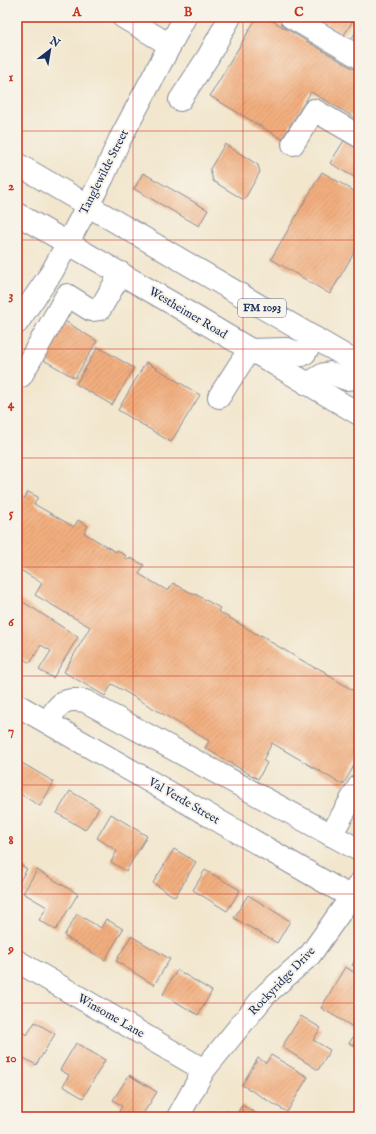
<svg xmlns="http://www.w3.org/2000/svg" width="376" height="1134" font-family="'IM FELL English',serif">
<defs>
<pattern id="building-hatch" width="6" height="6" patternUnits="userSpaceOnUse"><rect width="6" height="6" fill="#f2ae7e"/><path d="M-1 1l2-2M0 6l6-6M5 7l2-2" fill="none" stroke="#cf966f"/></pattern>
</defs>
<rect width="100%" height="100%" fill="#f7f3e8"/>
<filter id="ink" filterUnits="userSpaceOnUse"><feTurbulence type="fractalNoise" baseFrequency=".025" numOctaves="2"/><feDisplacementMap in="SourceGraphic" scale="8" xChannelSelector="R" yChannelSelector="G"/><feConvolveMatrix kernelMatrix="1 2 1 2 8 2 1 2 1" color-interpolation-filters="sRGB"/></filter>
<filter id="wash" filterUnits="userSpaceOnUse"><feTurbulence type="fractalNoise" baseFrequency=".012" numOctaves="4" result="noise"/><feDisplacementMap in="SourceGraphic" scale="16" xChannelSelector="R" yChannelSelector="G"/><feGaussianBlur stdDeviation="0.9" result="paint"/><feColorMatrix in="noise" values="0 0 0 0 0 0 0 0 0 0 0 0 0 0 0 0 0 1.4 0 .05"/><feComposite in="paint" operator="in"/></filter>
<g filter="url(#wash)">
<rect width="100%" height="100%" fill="#f2e6cd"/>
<g id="blocks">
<!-- building -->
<g fill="url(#building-hatch)">
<polygon points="257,17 266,17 359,72 359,120 311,92 282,139 210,96"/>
<polygon points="313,17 355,17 344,35"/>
<polygon points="359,26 359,45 351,40"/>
<polygon points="345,139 359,148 359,180 330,163"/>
<polygon points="225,144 258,165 260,172 244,200 213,181 210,169"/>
<polygon points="322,172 359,194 359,244 330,294 271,259"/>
<polygon points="143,173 208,210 199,226 134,189"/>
<polygon points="63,320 97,341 75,378 40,358"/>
<polygon points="98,347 134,368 112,405 76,384"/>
<polygon points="146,362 200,395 171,442 118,410"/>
<polygon points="28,492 38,497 34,504 74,527 78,520 88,526 84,533 116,552 117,550 126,556 125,558 129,560 130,558 144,565 139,574 168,591 173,583 195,595 195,594 220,608 218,611 260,636 261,635 269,640 269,641 315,668 316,667 327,673 326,674 359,694 359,757 343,785 272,743 263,760 267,763 258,779 205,748 209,741 112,684 105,696 64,672 90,627 35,595 42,583 17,568 17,494 24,499"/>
<polygon points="17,598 78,637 53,678 39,670 51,651 41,645 30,663 17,655"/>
<polygon points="17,760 54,782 40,806 17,792"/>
<polygon points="70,791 99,808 85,830 57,813"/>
<polygon points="111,814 147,836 126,871 111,862 117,851 97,838"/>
<polygon points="174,849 196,862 175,897 153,883"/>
<polygon points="17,863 27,869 17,886"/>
<polygon points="37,870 78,894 56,930 39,920 47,907 23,893"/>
<polygon points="205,870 240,890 227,911 193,890"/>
<polygon points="248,895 290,921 277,943 234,918"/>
<polygon points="77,914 101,928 106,919 123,929 105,960 64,936"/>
<polygon points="131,936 170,959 154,985 116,961"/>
<polygon points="359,954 359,969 352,965"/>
<polygon points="345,967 359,975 359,1021 355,1028 321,1008"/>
<polygon points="177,970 212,991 198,1015 163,994"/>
<polygon points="301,1016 321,1028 313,1040 330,1050 318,1070 282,1047"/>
<polygon points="35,1022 55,1034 36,1065 17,1054 17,1030 27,1035"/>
<polygon points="355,1035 359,1037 359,1040 355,1046 349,1043"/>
<polygon points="76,1043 105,1060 83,1098 63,1086 69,1075 60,1070"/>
<polygon points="271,1055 308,1077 287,1112 242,1085 258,1058 266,1063"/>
<polygon points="129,1075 157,1092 141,1117 121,1117 117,1115 122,1106 113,1100"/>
<polygon points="242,1105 262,1117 235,1117"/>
<polygon points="226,1111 235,1117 223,1117"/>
</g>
</g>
</g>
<g filter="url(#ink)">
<use href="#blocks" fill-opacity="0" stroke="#868a96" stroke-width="1"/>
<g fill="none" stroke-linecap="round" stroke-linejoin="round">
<!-- minor casing -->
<g stroke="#868a96" stroke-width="24">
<g id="minor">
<polyline points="123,17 170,45"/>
<polyline points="291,17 359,57"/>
<polyline points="180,100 208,57 230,17"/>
<polyline points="293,144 314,110 359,136"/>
<polyline points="17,323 52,272 103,177 119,141 185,17"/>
<polyline points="21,376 67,295 91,310 100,309 121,273"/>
<polyline points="219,397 249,350"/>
<polyline points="17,705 351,897"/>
<path d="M48,722C58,705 62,697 85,701L359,850"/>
<polyline points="331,835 359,786"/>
<polyline points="17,961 204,1070"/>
<polyline points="178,1117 204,1070 266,994 310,955 351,897 359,884"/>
</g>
</g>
<!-- major casing -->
<g stroke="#868a96" stroke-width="24">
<g id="major">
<polyline points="17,164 359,364"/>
<polyline points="17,214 170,302 359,414"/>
<polyline points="249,350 287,349 302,355 305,353 315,338"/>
<polyline points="307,384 324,374 330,373 346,379 359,378"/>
</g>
</g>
<!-- minor -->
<use href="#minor" stroke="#fff" stroke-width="22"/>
<!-- major -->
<use href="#major" stroke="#fff" stroke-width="22"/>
</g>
</g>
<!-- grid -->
<path fill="none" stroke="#c8321e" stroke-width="1" stroke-opacity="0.55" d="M133,17V1117M243,17V1117M17,131H359M17,240H359M17,349H359M17,458H359M17,567H359M17,676H359M17,785H359M17,894H359M17,1003H359"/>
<g text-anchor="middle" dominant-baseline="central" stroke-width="4" stroke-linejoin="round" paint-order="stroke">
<!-- shield labels -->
<rect fill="#f7f3e8" stroke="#5d6a87" stroke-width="1" x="238" y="299" width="48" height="18" rx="3"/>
<g font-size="11" font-weight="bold" fill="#1b2f5e">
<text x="262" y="308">FM 1093</text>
</g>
<!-- street labels -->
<g font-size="12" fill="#1b2f5e" stroke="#f7f3e8">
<text transform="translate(104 172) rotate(-63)">Tanglewilde Street</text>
<text transform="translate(188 313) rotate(31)">Westheimer Road</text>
<text transform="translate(184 801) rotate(30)">Val Verde Street</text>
<text transform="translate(282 981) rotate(-46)">Rockyridge Drive</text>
<text transform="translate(111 1016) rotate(30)">Winsome Lane</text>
</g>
</g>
<!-- margin -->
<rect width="376" height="1134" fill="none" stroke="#f7f3e8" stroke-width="44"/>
<!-- north arrow -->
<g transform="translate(50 50) rotate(31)" stroke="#f7f3e8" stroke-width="3" paint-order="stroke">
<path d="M0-3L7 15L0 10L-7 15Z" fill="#1b2f5e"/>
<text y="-6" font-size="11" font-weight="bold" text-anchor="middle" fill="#1b2f5e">N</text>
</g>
<rect x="22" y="22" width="332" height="1090" fill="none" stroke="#c8321e" stroke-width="1.5"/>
<g font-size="13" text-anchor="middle" font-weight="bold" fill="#c8321e">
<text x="77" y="16">A</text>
<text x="188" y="16">B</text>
<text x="299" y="16">C</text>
<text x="11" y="81">1</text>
<text x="11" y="190">2</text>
<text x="11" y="299">3</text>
<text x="11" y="408">4</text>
<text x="11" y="517">5</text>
<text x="11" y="626">6</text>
<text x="11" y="735">7</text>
<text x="11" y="844">8</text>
<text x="11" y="953">9</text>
<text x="11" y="1062">10</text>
</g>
</svg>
